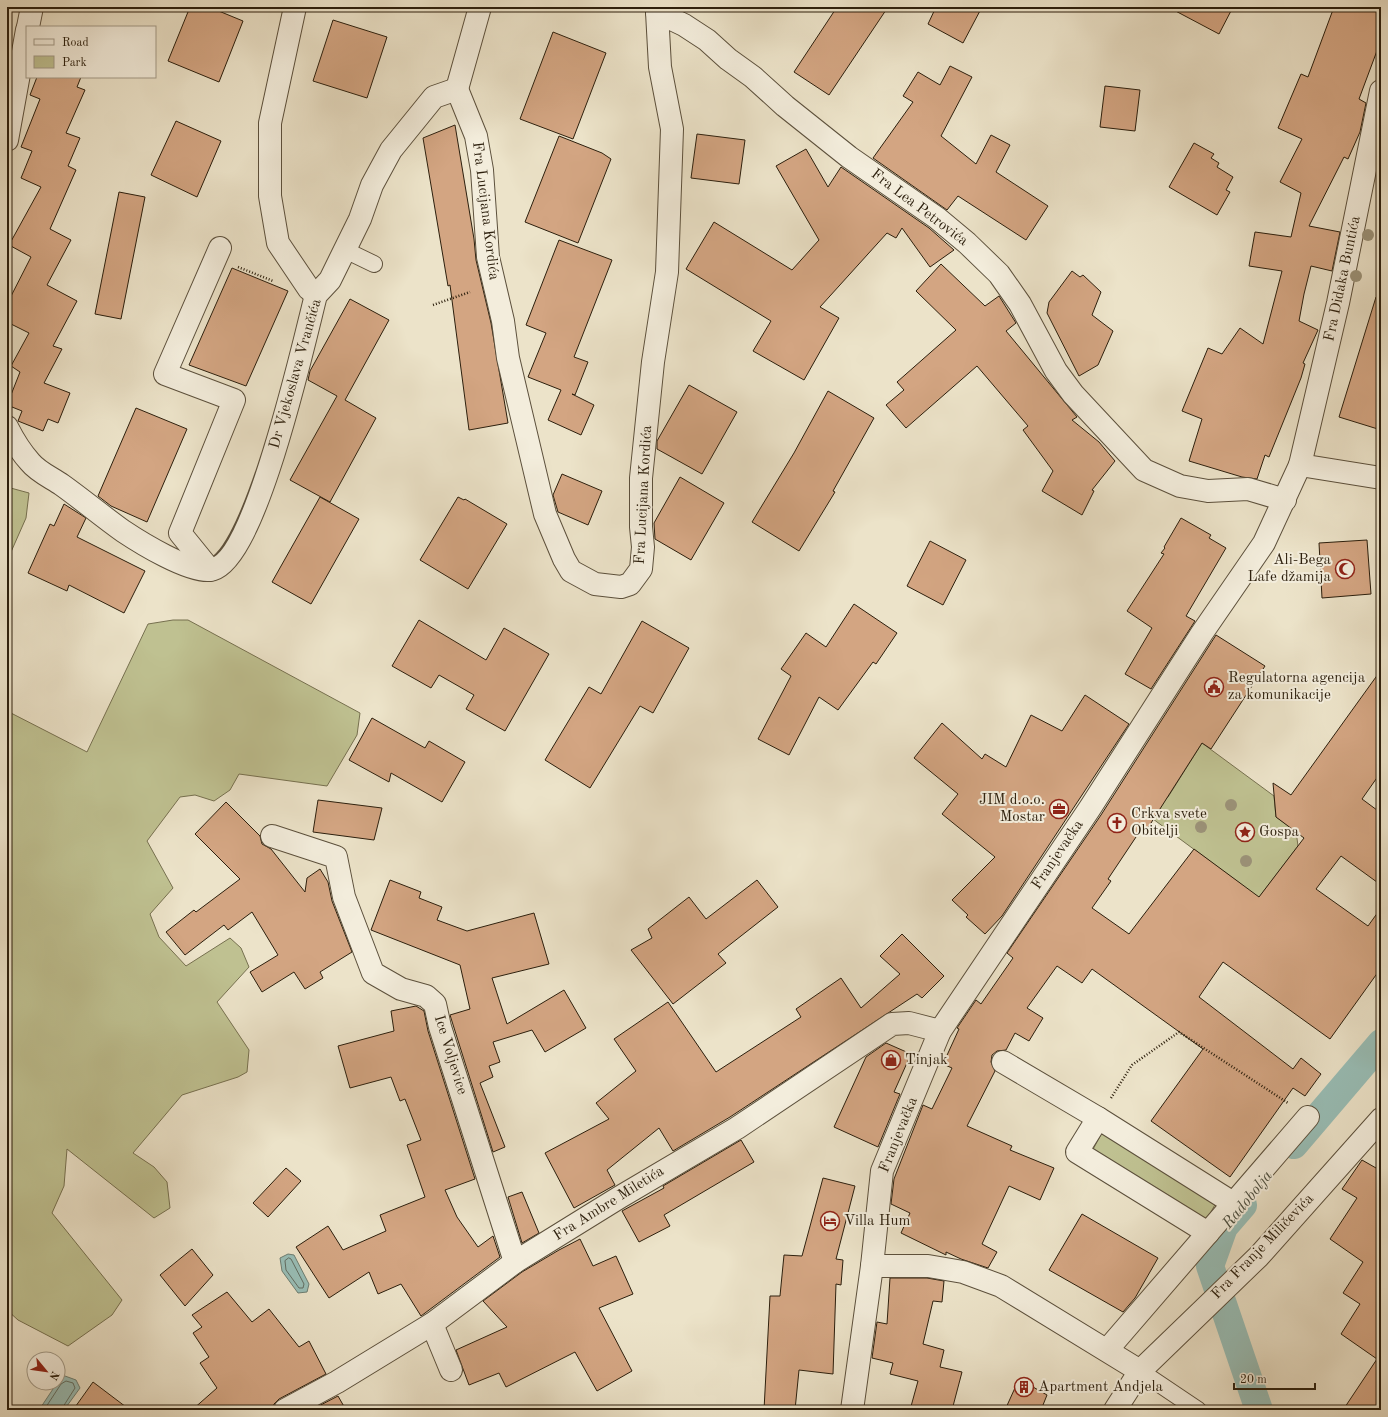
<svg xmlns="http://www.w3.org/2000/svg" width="1388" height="1417" font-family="'Old Standard TT',serif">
<rect width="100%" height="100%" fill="#ece3c9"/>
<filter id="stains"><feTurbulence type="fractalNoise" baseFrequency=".005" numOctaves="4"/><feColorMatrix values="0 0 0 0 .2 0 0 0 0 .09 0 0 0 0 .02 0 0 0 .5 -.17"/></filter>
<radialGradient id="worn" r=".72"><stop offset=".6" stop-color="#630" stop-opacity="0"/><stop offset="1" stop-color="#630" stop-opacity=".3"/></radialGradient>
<!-- green -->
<g fill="#bfc191" stroke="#76704f">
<polygon points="7,487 29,493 26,518 7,561"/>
<polygon points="173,620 188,620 360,713 357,735 327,786 239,774 230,790 214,801 195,795 180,797 147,841 173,888 150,914 159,937 186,966 230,938 241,948 249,967 217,1002 249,1050 247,1072 238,1077 182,1095 133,1153 154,1167 167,1182 170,1208 154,1218 67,1149 64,1186 52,1213 122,1300 112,1315 68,1346 18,1320 7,1310 7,711 87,752 148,624"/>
<polygon points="1202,743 1274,796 1276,817 1296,831 1298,846 1229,937 1242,885 1149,816 1168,797"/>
<polygon points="1105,1127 1218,1199 1204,1225 1090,1155"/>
</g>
<!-- water -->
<g fill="#99beb6" stroke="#6d7e72">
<polygon points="288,1254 294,1255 309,1284 307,1292 298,1293 282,1271 280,1258"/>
<polygon points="65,1376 76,1380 80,1388 64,1410 39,1410 59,1380"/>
</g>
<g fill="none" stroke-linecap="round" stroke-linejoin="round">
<!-- shore -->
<g stroke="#626e62" stroke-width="1">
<polygon points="289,1258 291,1259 304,1284 303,1288 299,1288 286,1270 285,1261"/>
<polyline points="44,1410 61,1384 66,1381 73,1383 75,1388 61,1410"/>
</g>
<!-- canal -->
<g stroke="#99beb6" stroke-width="28">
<polyline points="1294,1145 1381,1043"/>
<polyline points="1243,1205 1224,1227 1210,1266 1259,1410"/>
</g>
</g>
<!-- building -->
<g fill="#d3a582" stroke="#2c1f0d">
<polygon points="190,7 209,7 243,21 219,82 168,61"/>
<polygon points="837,7 888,7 829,95 794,72"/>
<polygon points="936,7 982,7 963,43 928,24"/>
<polygon points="1168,7 1233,7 1219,34"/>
<polygon points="1334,7 1381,7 1381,40 1359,99 1366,103 1360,132 1348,159 1344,157 1309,226 1340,232 1332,271 1311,266 1304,294 1299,321 1318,330 1303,363 1305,364 1301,378 1269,457 1265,455 1257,479 1242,477 1189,461 1202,419 1182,411 1208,348 1222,354 1240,328 1263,344 1282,271 1249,266 1255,232 1291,237 1301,193 1280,182 1302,139 1278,128 1301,74 1308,77"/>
<polygon points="333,20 387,37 367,98 313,81"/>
<polygon points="553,32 606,53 573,139 520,119"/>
<polygon points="950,66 972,77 941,136 976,164 991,135 1010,145 996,172 1048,206 1026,240 958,196 947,210 873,158 913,102 903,96 918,72 940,85"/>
<polygon points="37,77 81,77 77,87 85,90 66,133 80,138 68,166 76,170 50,229 71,240 47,285 77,301 53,346 62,349 44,383 70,393 58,423 48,419 43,431 18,421 22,411 7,405 20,372 11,366 29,333 7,322 7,304 31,257 9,245 41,187 21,178 32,151 21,147 40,99 30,95"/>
<polygon points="1105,86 1140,90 1135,131 1100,127"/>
<polygon points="176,121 221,141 197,197 151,175"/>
<polygon points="455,125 474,239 476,260 491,323 508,423 469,430 450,285 448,286 423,138"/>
<polygon points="697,134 745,140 739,184 691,178"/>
<polygon points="559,136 602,153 611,159 578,243 525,222"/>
<polygon points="1194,143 1214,154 1211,158 1219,163 1217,167 1233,177 1226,190 1230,192 1217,215 1169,187"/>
<polygon points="806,149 828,187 841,167 929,228 954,250 930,267 902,228 896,238 887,233 820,307 839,318 804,380 753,351 771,321 686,269 714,222 792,270 819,240 776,166"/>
<polygon points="119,192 145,197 121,319 95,314"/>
<polygon points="559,240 612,260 574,357 588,362 575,395 572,394 594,405 581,435 548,420 561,390 528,377 546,333 526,325"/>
<polygon points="941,264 985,306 999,296 1016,323 1006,331 1077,417 1072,420 1099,442 1115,461 1092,490 1094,491 1082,515 1042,491 1053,471 1023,430 1028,426 977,366 906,428 886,405 904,390 897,382 956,330 916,291"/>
<polygon points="232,268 288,291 246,386 189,365"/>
<polygon points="1072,271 1080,277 1083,275 1101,292 1092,315 1113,331 1098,365 1079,376 1047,313 1049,302"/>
<polygon points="1376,297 1381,297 1381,430 1339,417"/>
<polygon points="350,299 389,320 345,400 376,418 330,502 290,480 337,396 308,380 310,371"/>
<polygon points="689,385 737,412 702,474 657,449 657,441"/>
<polygon points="828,391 874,418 833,491 835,492 799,551 752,522 794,453"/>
<polygon points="136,408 187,429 147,522 111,506 98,496"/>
<polygon points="562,474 602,491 588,525 558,512 553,495"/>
<polygon points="680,477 724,503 691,560 655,539 654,523"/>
<polygon points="320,497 359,519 311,604 272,582"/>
<polygon points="458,497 464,500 465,499 507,524 468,589 420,560"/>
<polygon points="64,504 86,518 77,537 145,571 124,613 69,585 67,591 28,573 50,524 54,526"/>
<polygon points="1181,518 1211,535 1209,538 1226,548 1186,616 1195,621 1151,689 1125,674 1152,628 1127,611 1164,554 1161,553 1165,548 1164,547"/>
<polygon points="1367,540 1371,594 1322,598 1319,543"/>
<polygon points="930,541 966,560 943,605 907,586"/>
<polygon points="854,604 897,633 876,664 873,662 838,710 819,697 789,755 758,739 791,676 781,669 806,633 826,647"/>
<polygon points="419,620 486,660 504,628 549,654 505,731 466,709 474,695 439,675 431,688 392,666"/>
<polygon points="642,621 689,648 653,713 640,706 590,788 545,760 589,687 601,694"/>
<polygon points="1216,635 1265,666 1211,749 1202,743 1144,834 1140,831 1108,879 1111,881 1092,908 1129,934 1194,849 1259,897 1304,838 1276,817 1273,783 1291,795 1381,670 1381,772 1362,799 1381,813 1381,885 1341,856 1316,889 1368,926 1381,908 1381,968 1330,1039 1223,962 1199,997 1293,1069 1301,1058 1321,1074 1305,1096 1293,1088 1230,1177 1151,1121 1203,1049 1092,969 1082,983 1057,966 1027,1008 1043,1018 1029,1041 1015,1033 1006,1050 997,1051 992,1055 991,1062 995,1071 967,1126 1012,1146 1010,1150 1054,1168 1040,1200 1009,1186 982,1244 997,1252 988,1268 961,1259 946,1252 946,1255 901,1233 910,1213 891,1204 894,1179 923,1105 932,1109 952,1068 943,1064 959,1029 957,1028 976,1000 981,1004 1013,958 1007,953 1101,815"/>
<polygon points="1085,695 1129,724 1002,916 985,934 966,917 968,915 952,900 995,857 942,814 958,794 914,758 942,723 982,759 985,754 1006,767 1031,715 1062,731"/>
<polygon points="372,718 425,748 429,741 465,762 442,802 391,773 389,782 349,760"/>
<polygon points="318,800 382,808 374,840 313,832"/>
<polygon points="226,802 260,836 262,844 271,849 305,892 307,878 320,869 328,882 332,901 352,952 320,972 323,978 305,989 294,972 262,992 250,972 278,955 252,912 228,930 224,925 185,955 166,932 194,910 196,912 240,879 195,834"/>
<polygon points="390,880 421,892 419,898 442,907 437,920 467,931 534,913 549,964 492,978 507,1024 564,990 586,1028 545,1052 532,1030 493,1042 500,1062 489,1066 493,1077 480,1083 505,1147 493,1152 450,1015 470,1009 460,965 371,930"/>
<polygon points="757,880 778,907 718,954 726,963 673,1004 631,950 652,938 648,929 689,897 706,919"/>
<polygon points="902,934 944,976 922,998 917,994 730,1117 673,1151 659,1128 607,1170 615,1185 574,1208 545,1153 609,1119 596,1103 636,1071 614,1039 668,1002 716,1072 801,1017 796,1009 841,978 861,1008 900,974 880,956"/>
<polygon points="416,1006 424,1011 428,1031 475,1179 445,1190 457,1217 478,1247 493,1236 500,1257 421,1316 401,1284 378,1294 369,1272 329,1298 296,1247 328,1226 343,1250 386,1231 380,1215 425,1197 407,1145 421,1140 405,1099 400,1101 391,1077 350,1088 338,1046 394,1031 391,1011"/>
<polygon points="886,1043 911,1054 894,1092 900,1094 878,1147 834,1127 866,1057"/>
<polygon points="741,1140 754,1162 664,1215 670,1226 639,1242 622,1211 664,1188 663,1186"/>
<polygon points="1362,1160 1376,1168 1381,1161 1381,1410 1343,1410 1377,1359 1341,1334 1360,1304 1343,1293 1363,1262 1330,1239 1357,1198 1342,1189"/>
<polygon points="286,1168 301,1181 268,1217 253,1203"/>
<polygon points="823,1178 855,1186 836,1259 843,1260 841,1285 836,1284 833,1374 799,1370 795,1410 764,1410 770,1296 780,1296 784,1255 802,1256"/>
<polygon points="522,1192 539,1233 522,1243 508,1197"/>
<polygon points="1082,1214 1158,1258 1135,1298 1123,1312 1049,1270"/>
<polygon points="580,1239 593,1266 616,1256 633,1294 599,1308 632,1371 597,1391 575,1352 506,1387 499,1373 469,1385 456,1350 507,1327 483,1301 522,1272 559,1250"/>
<polygon points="192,1249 213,1275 185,1306 160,1275"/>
<polygon points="890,1278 927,1278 944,1281 942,1302 933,1301 923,1344 944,1350 940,1367 962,1372 952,1410 910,1410 918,1381 890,1374 893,1363 872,1358 877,1322 887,1324"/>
<polygon points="227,1292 252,1322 269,1309 299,1347 309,1341 326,1374 279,1399 274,1404 273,1410 192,1410 217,1388 200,1363 209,1357 193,1333 202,1327 192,1315"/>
<polygon points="1019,1379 1047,1395 1041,1410 1005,1410"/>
<polygon points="93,1382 130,1410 73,1410"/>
<polygon points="338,1396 346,1410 311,1410"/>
</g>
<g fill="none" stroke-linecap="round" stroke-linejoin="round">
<!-- lane casing -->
<g stroke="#5c503c" stroke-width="18">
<g id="lane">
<polyline points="345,250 374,264"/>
<polyline points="1140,1371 1198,1410"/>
</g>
</g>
<!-- street casing -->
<g stroke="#5c503c" stroke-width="24">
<g id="street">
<polyline points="295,7 270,123 270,196 278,243 309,289 316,295"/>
<polyline points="657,12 684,25 707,40 728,59 753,77 785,106 849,157 937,218 967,243 999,274 1020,304 1056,371 1073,394 1144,470 1180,486 1208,491 1248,489 1285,500"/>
<polyline points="28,27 32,7"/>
<polyline points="457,89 476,136 482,170 488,257 503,321 508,358 545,514 564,559 571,571 595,584 621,587 630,584 641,569 643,547 641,527 641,478 653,362 667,272 672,129 660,67 657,12 660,7"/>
<polyline points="457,89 480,7"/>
<polyline points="7,140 27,30"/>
<path d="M7,427C13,439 21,452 30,462C38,472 52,478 62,485C83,500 102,516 123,531C141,543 188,572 210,570C255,566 305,337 316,295L330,280L360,219L372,185L391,150L434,97L457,89"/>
<polyline points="1300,465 1381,478"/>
<polyline points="210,570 180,533 234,400 165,374 220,248"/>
<polyline points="272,836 336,857 344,897 373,973 401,989 426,996 435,1004 440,1027 515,1262"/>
<polyline points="1003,1062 1098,1118"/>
<polyline points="1208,1233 1077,1152 1098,1118 1233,1203"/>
<polyline points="872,1266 928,1266 963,1272 1001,1286 1140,1371"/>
<polyline points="432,1324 451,1370"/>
<polyline points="1107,1350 1308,1117"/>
<polyline points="285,1410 337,1382 432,1324 515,1262 620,1197 737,1128 892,1024 909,1023 940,1031"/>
<polyline points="852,1410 872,1266 882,1171 940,1031 1090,808 1202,633 1264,543 1300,465 1338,303 1381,91"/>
<polyline points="1115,1410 1140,1371 1259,1256 1381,1119"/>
</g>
</g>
<!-- path -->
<g stroke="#2c1f0d" stroke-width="2.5" stroke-dasharray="1 2" stroke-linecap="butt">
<polyline points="238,267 273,281"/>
<polyline points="433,305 470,292"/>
<polyline points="1111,1098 1132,1065 1179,1032 1288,1103"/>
</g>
<!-- lane -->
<use href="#lane" stroke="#f3eddc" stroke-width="16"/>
<!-- street -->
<use href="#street" stroke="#f3eddc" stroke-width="22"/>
</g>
<!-- trees -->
<g fill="#9b9278">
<circle cx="1368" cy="235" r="6"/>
<circle cx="1356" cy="276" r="6"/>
<circle cx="1231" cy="805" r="6"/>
<circle cx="1201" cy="827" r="6"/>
<circle cx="1246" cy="861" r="6"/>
</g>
<!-- icons -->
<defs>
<g id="mosque-ring" transform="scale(1)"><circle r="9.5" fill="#f3eddc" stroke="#8f2418" stroke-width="1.5"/><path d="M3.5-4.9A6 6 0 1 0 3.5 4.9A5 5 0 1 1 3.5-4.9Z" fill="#8f2418"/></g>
<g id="civic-ring" transform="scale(1)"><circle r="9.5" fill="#f3eddc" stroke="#8f2418" stroke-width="1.5"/><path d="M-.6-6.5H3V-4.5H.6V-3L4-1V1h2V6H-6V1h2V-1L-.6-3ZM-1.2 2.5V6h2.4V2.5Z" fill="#8f2418"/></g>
<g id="office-ring" transform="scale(1)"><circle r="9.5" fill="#f3eddc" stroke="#8f2418" stroke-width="1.5"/><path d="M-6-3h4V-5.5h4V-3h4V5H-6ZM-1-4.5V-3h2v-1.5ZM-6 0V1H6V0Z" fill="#8f2418"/></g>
<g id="church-ring" transform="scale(1)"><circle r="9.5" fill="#f3eddc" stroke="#8f2418" stroke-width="1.5"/><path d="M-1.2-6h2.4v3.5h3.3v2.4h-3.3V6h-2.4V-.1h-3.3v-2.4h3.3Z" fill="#8f2418"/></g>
<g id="sight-ring" transform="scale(1)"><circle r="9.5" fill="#f3eddc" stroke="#8f2418" stroke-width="1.5"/><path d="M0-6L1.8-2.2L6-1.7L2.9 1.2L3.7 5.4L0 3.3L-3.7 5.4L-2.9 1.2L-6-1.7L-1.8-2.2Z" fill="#8f2418"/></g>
<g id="shop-ring" transform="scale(1)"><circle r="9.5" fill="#f3eddc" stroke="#8f2418" stroke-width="1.5"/><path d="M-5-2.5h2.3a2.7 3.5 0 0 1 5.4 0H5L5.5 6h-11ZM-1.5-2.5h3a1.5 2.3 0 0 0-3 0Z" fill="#8f2418"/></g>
<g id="hotel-ring" transform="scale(1)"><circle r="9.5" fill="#f3eddc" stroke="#8f2418" stroke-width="1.5"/><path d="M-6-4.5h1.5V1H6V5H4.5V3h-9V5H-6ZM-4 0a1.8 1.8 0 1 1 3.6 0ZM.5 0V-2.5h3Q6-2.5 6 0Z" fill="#8f2418"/></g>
<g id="building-ring" transform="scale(1)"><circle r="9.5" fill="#f3eddc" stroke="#8f2418" stroke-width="1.5"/><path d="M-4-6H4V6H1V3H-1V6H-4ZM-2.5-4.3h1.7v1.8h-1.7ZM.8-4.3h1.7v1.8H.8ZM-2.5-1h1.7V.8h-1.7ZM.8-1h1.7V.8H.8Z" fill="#8f2418"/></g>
</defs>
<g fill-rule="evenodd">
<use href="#mosque-ring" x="1345" y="569"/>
<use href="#civic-ring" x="1214" y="687"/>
<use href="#office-ring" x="1059" y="809"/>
<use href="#church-ring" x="1117" y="823"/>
<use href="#sight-ring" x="1245" y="832"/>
<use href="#shop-ring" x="891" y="1060"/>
<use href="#hotel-ring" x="830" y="1221"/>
<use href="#building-ring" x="1024" y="1387"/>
</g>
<g text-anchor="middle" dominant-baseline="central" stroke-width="4" stroke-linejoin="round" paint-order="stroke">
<!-- street labels -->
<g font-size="15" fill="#2c1f0d" stroke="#f3eddc">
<text transform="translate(919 208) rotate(37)">Fra Lea Petrovića</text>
<text transform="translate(485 211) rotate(83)">Fra Lucijana Kordića</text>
<text transform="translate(1343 279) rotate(-78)">Fra Didaka Buntića</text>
<text transform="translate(296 374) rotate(-74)">Dr Vjekoslava Vrančića</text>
<text transform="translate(644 495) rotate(-87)">Fra Lucijana Kordića</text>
<text transform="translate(1058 855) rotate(-56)">Franjevačka</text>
<text transform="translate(450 1055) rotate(73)">Ice Voljevice</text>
<text transform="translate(899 1135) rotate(-68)">Franjevačka</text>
<text transform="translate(609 1204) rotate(-32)">Fra Ambre Miletića</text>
<text transform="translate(1263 1247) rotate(-46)">Fra Franje Miličevića</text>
</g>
<!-- poi labels -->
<g font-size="15" fill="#2c1f0d" stroke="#f3eddc" text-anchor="start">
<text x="1331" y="560" text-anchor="end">Ali-Bega<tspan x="1331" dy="17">Lafe džamija</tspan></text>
<text x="1228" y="678">Regulatorna agencija<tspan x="1228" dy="17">za komunikacije</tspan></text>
<text x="1045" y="800" text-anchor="end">JIM d.o.o.<tspan x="1045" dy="17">Mostar</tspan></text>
<text x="1131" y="814">Crkva svete<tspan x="1131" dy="17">Obitelji</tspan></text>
<text x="1259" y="832">Gospa</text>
<text x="905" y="1060">Tinjak</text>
<text x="844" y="1221">Villa Hum</text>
<text x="1038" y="1387">Apartment Andjela</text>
</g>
<!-- water labels -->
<g font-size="16" font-style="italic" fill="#4d4f40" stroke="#f3eddc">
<text transform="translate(1248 1200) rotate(-51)">Radobolja</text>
</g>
</g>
<!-- margin -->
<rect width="1388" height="1417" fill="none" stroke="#ece3c9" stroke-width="24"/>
<rect x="8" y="8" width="1372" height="1401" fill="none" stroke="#2c1f0d" stroke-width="2"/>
<rect x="12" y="12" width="1364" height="1393" fill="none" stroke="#2c1f0d"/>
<!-- legend -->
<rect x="26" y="26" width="130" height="52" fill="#f3eddc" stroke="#a39b89"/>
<rect x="34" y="39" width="20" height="6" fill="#f3eddc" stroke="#a39b89"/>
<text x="62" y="46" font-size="12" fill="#2c1f0d">Road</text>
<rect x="34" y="56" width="20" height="12" fill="#bfc191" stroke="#a39b89"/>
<text x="62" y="66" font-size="12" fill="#2c1f0d">Park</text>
<!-- north arrow -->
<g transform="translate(46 1371) rotate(119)"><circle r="19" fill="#f3eddc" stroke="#a39b89"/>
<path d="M0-3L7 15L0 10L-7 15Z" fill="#8f2418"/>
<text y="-6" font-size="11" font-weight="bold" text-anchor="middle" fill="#2c1f0d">N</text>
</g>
<!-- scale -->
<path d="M1234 1383v6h81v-6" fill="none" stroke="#2c1f0d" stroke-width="2"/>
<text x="1240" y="1383" font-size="12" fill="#2c1f0d" stroke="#f3eddc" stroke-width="3" paint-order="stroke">20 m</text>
<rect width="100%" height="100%" filter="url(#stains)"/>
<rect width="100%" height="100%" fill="url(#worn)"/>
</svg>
